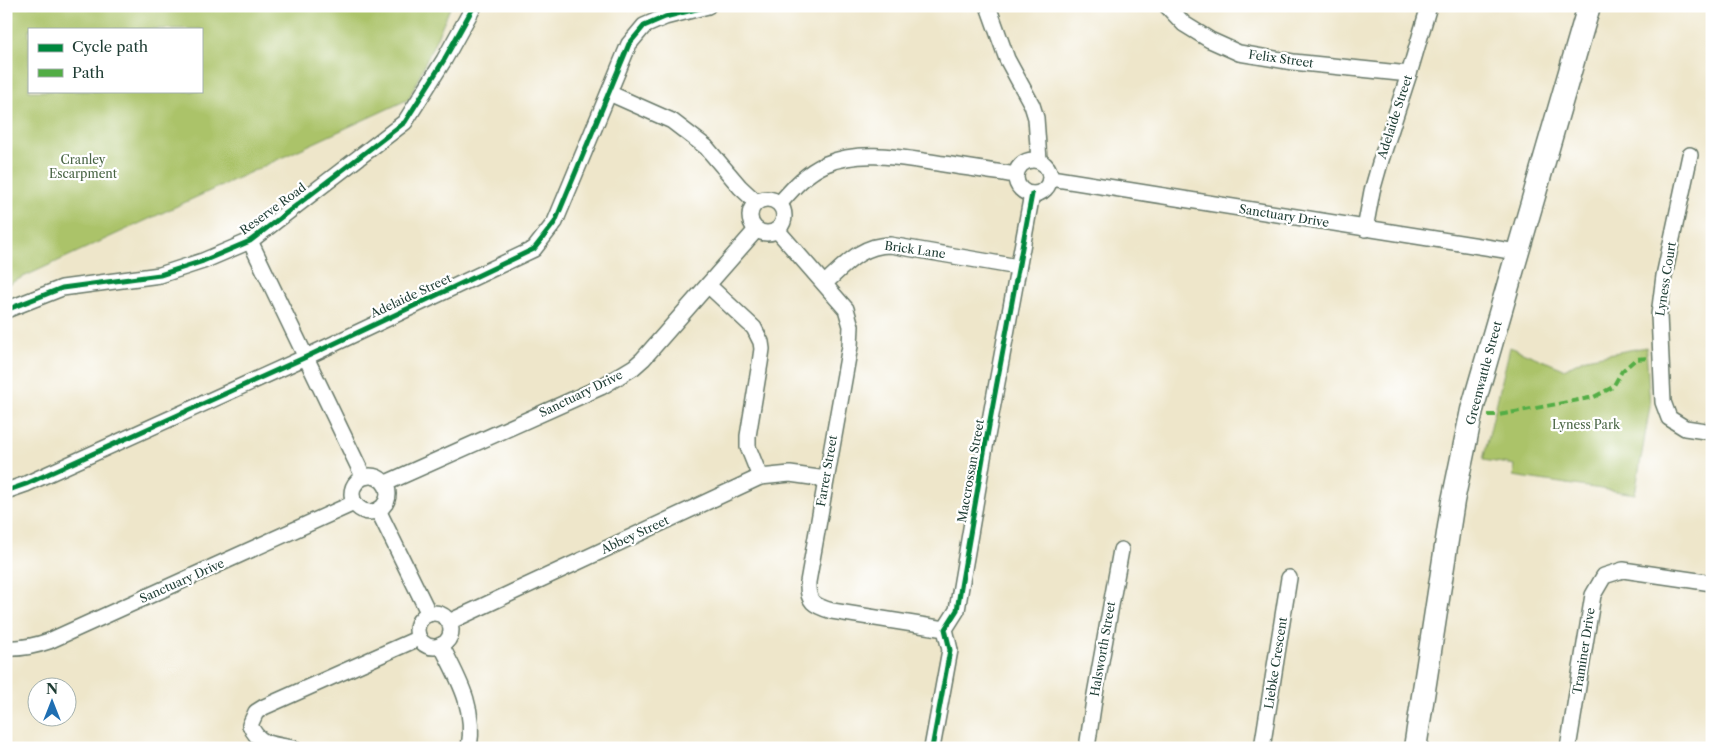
<svg xmlns="http://www.w3.org/2000/svg" width="1718" height="754" viewBox="0 0 1718 754" font-family="'Libre Caslon Text',serif">
	<style>
		.green { fill: #abc369; stroke: #65804e; fill-rule: evenodd }
		.lines { fill: none; stroke-linecap: round; stroke-linejoin: round }
		.street-casing { stroke: #677868; stroke-width: 18 }
		.secondary-casing { stroke: #677868; stroke-width: 25 }
		.street { stroke: #fff; stroke-width: 15 }
		.secondary { stroke: #fff; stroke-width: 22 }
		.quiet { stroke: #52ad45; stroke-width: 4; stroke-dasharray: 8 4; stroke-linecap: butt }
		.cycleway-casing { stroke: #fff; stroke-width: 8 }
		.cycleway { stroke: #00873e; stroke-width: 5 }
		.labels { text-anchor: middle; stroke-width: 4.5; stroke-linejoin: round; paint-order: stroke }
		.street-label { font-size: 12px; fill: #1f3d34; stroke: #fff }
		.park-label { font-size: 12px; fill: #496544; stroke: #fff }
	</style>
	<rect width="100%" height="100%" fill="#fff"/>
	<filter id="ink" filterUnits="userSpaceOnUse"><feTurbulence type="fractalNoise" baseFrequency=".02" numOctaves="2"/><feDisplacementMap in="SourceGraphic" scale="10" xChannelSelector="R" yChannelSelector="G"/><feConvolveMatrix kernelMatrix="1 2 1 2 8 2 1 2 1" color-interpolation-filters="sRGB"/></filter>
	<filter id="wash" filterUnits="userSpaceOnUse"><feTurbulence type="fractalNoise" baseFrequency=".0096" numOctaves="4" result="noise"/><feDisplacementMap in="SourceGraphic" scale="20" xChannelSelector="R" yChannelSelector="G"/><feGaussianBlur stdDeviation="1.12" result="paint"/><feColorMatrix in="noise" values="0 0 0 0 0 0 0 0 0 0 0 0 0 0 0 0 0 1.4 0 .05"/><feComposite in="paint" operator="in"/></filter>
	<g filter="url(#wash)">
		<rect width="100%" height="100%" fill="#eee6ca"/>
		<g class="green">
			<path d="M6,6H451L409,99L6,285ZM29,29H201V91H29Z"/>
			<polygon points="1510,347 1564,369 1586,358 1646,347 1650,406 1635,494 1513,476 1515,465 1483,460"/>
		</g>
	</g>
	<g filter="url(#ink)">
		<g class="lines">
			<g class="street-casing">
				<g id="street">
					<polyline points="988,6 1007,59 1032,105 1036,118 1039,160"/>
					<polyline points="1167,6 1184,24 1210,40 1239,53 1293,62 1409,74"/>
					<polyline points="609,93 672,121 706,147 740,187 756,202"/>
					<polyline points="1690,155 1664,276 1659,315 1663,402 1669,418 1685,428 1712,432"/>
					<circle cx="1033" cy="177" r="17"/>
					<polyline points="1051,178 1517,252"/>
					<circle cx="767" cy="216" r="17"/>
					<path d="M780,203C794,187 806,173 826,164C862,148 907,159 944,164C968,168 992,171 1016,175"/>
					<polyline points="1365,229 1372,191 1380,163 1409,74 1429,6"/>
					<path d="M777,230L846,309L851,326L850,346L808,582C807,602 814,606 832,611L945,629"/>
					<polyline points="250,241 363,476"/>
					<path d="M825,283C845,265 861,245 890,245L1018,267"/>
					<polyline points="708,285 754,328 761,342 762,349 760,363 748,436 748,447 760,477"/>
					<polyline points="6,310 62,288 160,275 203,261 250,241 405,122 444,60 474,6"/>
					<circle cx="370" cy="494" r="18"/>
					<polyline points="386,483 601,387 634,367 643,359 756,230"/>
					<polyline points="6,491 26,484 306,357 534,249 555,222 629,44 644,26 665,17 708,6"/>
					<polyline points="378,510 429,614"/>
					<circle cx="434" cy="630" r="17"/>
					<polyline points="449,622 760,477 790,474 826,479"/>
					<path d="M441,645C459,680 476,708 469,748"/>
					<path d="M6,648C22,649 35,646 49,641L354,503"/>
					<path d="M293,748C273,744 259,746 250,725L256,712L264,707L419,638"/>
					<polyline points="932,748 950,650 945,629 957,610 983,458 1032,194"/>
					<polyline points="1087,748 1094,700 1121,550"/>
					<polyline points="1262,748 1289,578"/>
					<polyline points="1568,748 1593,595 1604,576 1623,570 1712,583"/>
				</g>
			</g>
			<g class="secondary-casing">
				<polyline id="secondary" points="1415,748 1453,501 1472,410 1589,6"/>
			</g>
			<use href="#street" class="street"/>
			<use href="#secondary" class="secondary"/>
			<polyline class="quiet" points="1488,415 1499,415 1594,397 1613,387 1622,371 1636,359 1649,358"/>
			<g class="cycleway-casing">
				<g id="cycleway">
					<polyline points="6,310 62,288 160,275 203,261 250,241 405,122 444,60 474,6"/>
					<polyline points="6,491 26,484 306,357 534,249 555,222 629,44 644,26 665,17 708,6"/>
					<polyline points="932,748 950,650 945,629 957,610 983,458 1032,194"/>
				</g>
			</g>
			<use href="#cycleway" class="cycleway"/>
		</g>
	</g>
	<g class="labels">
		<g class="street-label">
			<text transform="translate(1281 59) rotate(8)" y="4">Felix Street</text>
			<text transform="translate(1395 117) rotate(-72)" y="4">Adelaide Street</text>
			<text transform="translate(273 209) rotate(-36)" y="4">Reserve Road</text>
			<text transform="translate(1284 216) rotate(9)" y="4">Sanctuary Drive</text>
			<text transform="translate(915 250) rotate(8)" y="4">Brick Lane</text>
			<text transform="translate(1666 279) rotate(-81)" y="4">Lyness Court</text>
			<text transform="translate(411 296) rotate(-25)" y="4">Adelaide Street</text>
			<text transform="translate(1484 373) rotate(-75)" y="4">Greenwattle Street</text>
			<text transform="translate(581 394) rotate(-26)" y="4">Sanctuary Drive</text>
			<text transform="translate(827 471) rotate(-80)" y="4">Farrer Street</text>
			<text transform="translate(971 471) rotate(-80)" y="4">Maccrossan Street</text>
			<text transform="translate(635 535) rotate(-25)" y="4">Abbey Street</text>
			<text transform="translate(182 581) rotate(-24)" y="4">Sanctuary Drive</text>
			<text transform="translate(1103 649) rotate(-80)" y="4">Halsworth Street</text>
			<text transform="translate(1584 651) rotate(-81)" y="4">Traminer Drive</text>
			<text transform="translate(1276 663) rotate(-81)" y="4">Liebke Crescent</text>
		</g>
		<g class="park-label">
			<text x="83" y="164">Cranley<tspan x="83" dy="14">Escarpment</tspan></text>
			<text x="1586" y="429">Lyness Park</text>
		</g>
	</g>
	<rect width="1718" height="754" fill="none" stroke="#fff" stroke-width="25"/>
	<rect x="28" y="28" width="175" height="65" fill="#ffffff" stroke="#a5b1ae"/>
	<rect x="38" y="44" width="25" height="8" fill="#00873e" stroke="#a5b1ae"/>
	<text x="72" y="52" font-size="15" fill="#1f3d34">Cycle path</text>
	<rect x="38" y="69" width="25" height="8" fill="#52ad45" stroke="#a5b1ae"/>
	<text x="72" y="78" font-size="15" fill="#1f3d34">Path</text>
	<g transform="translate(52 702)"><circle r="24" fill="#ffffff" stroke="#a5b1ae"/>
	<path d="M0-4L9 19L0 12L-9 19Z" fill="#1f6fb2"/>
	<text y="-8" font-size="14" font-weight="bold" text-anchor="middle" fill="#1f3d34">N</text>
	</g>
</svg>
